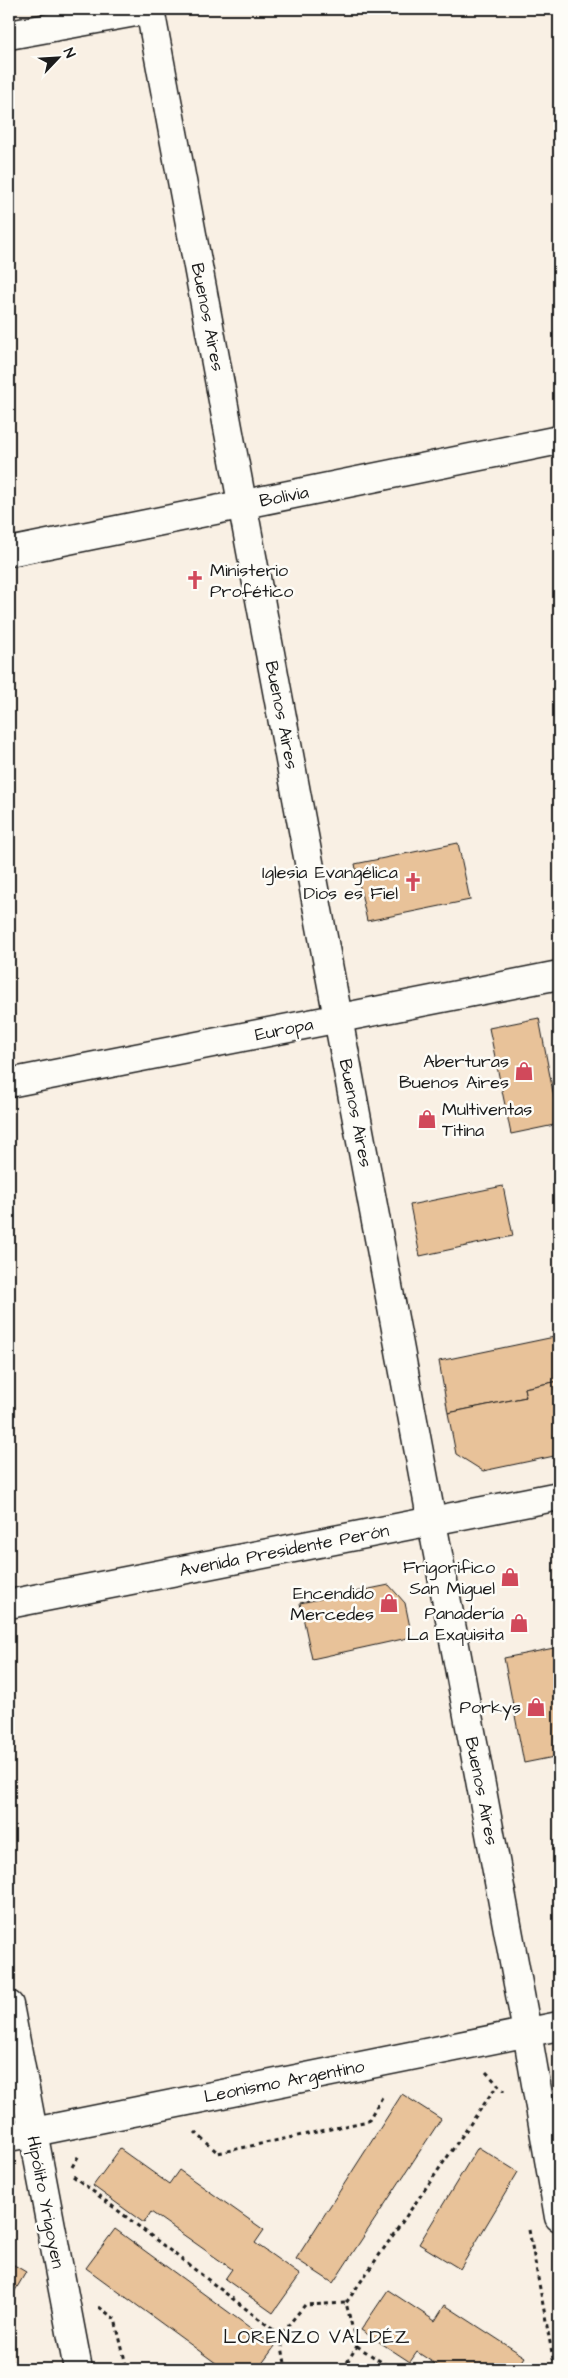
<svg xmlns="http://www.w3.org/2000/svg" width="568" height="2378" viewBox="0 0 568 2378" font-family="'Architects Daughter',sans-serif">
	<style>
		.building { fill: #e8c299; stroke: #1c1c1c }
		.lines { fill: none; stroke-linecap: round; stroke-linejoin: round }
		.street-casing { stroke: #1c1c1c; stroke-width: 31 }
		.secondary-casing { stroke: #1c1c1c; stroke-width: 31 }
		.path { stroke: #1c1c1c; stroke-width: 3; stroke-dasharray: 4 4; stroke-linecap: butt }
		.street { stroke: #fdfcf7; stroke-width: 28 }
		.secondary { stroke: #fdfcf7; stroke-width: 28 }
		.labels { text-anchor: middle; stroke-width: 5; stroke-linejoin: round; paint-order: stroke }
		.street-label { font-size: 18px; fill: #1c1c1c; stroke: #fdfcf7 }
		.poi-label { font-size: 18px; fill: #1c1c1c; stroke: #fdfcf7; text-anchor: end }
		.neighbourhood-label { font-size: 19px; letter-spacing: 1px; fill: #1c1c1c; stroke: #fdfcf7 }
	</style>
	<rect width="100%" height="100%" fill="#f9f0e4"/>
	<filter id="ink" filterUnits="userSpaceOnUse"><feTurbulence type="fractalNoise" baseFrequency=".02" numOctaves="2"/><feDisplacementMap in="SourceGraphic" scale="10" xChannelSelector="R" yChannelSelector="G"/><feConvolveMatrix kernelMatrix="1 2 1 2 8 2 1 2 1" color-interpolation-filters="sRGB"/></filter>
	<g filter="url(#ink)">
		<g class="building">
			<polygon points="458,843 470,900 367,921 355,864"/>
			<polygon points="539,1018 559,1124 511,1134 489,1028"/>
			<polygon points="503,1186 513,1236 420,1256 410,1205"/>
			<polygon points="559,1336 559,1381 524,1388 526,1397 448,1413 439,1361"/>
			<polygon points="559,1381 559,1455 483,1471 456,1454 448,1413 526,1397 524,1388"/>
			<polygon points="389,1585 405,1603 412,1637 312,1659 300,1603"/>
			<polygon points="559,1647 559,1756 524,1763 504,1658"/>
			<polygon points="402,2094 441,2119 333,2283 296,2259"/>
			<polygon points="478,2147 518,2172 460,2269 419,2244"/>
			<polygon points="120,2149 169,2184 179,2170 264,2230 255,2243 300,2275 273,2313 225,2279 232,2269 151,2212 144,2223 93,2186"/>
			<polygon points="115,2229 275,2346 258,2369 224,2369 86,2268"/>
			<polygon points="9,2262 26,2272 9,2301"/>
			<polygon points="388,2290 435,2321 445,2305 525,2357 517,2369 443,2369 417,2352 410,2362 361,2330"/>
		</g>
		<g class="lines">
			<g class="street-casing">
				<g id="street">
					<polyline points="150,9 527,2032 559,2217"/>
					<polyline points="9,35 152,9"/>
					<polyline points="9,552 559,440"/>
					<polyline points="9,1083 559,975"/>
					<polyline points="9,2005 78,2369"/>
					<polyline points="9,2137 559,2026"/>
				</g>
			</g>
			<g class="secondary-casing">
				<polyline id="secondary" points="9,1604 559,1496"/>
			</g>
			<g class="path">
				<polyline points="486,2072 504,2091"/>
				<polyline points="195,2132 218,2153 368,2121 384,2094"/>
				<polyline points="72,2167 79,2155"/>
				<polyline points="73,2176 280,2335 305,2305 346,2303"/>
				<polyline points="529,2230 555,2369"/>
				<polyline points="99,2307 115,2319 127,2369"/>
				<polyline points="280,2335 286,2369"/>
				<polyline points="357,2346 392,2369"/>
				<polyline points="343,2369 357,2346 346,2303 498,2084"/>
			</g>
			<use href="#street" class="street"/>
			<use href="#secondary" class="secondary"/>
		</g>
	</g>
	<defs>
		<g id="church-bare" transform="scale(1.5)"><path d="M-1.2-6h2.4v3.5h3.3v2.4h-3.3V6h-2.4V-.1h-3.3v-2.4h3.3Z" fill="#d1495b" stroke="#fdfcf7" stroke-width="2.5" paint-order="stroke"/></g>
		<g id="shop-bare" transform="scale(1.5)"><path d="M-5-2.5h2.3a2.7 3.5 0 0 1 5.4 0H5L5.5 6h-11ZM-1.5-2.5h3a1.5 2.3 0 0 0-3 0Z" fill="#d1495b" stroke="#fdfcf7" stroke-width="2.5" paint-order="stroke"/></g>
	</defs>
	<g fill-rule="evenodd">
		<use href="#church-bare" x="195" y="580"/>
		<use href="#church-bare" x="413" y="882"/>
		<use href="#shop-bare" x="524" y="1071"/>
		<use href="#shop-bare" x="427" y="1119"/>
		<use href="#shop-bare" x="510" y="1577"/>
		<use href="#shop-bare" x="389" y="1603"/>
		<use href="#shop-bare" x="519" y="1623"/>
		<use href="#shop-bare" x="536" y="1707"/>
	</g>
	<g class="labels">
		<g class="street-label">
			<text transform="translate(208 317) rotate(79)" y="6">Buenos Aires</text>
			<text transform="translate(284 496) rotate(-11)" y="6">Bolivia</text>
			<text transform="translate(282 715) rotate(79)" y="6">Buenos Aires</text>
			<text transform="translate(284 1029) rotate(-11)" y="6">Europa</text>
			<text transform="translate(356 1113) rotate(79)" y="6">Buenos Aires</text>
			<text transform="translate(284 1550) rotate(-11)" y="6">Avenida Presidente Perón</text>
			<text transform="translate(482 1791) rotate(79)" y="6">Buenos Aires</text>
			<text transform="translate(284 2081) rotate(-11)" y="6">Leonismo Argentino</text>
			<text transform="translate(46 2202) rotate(79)" y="6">Hipólito Yrigoyen</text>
		</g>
		<g class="poi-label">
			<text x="210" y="576" text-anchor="start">Ministerio<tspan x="210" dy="21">Profético</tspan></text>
			<text x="398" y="878">Iglesia Evangélica<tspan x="398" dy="21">Dios es Fiel</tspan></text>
			<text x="509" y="1067">Aberturas<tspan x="509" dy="21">Buenos Aires</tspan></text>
			<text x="442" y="1115" text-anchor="start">Multiventas<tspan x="442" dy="21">Titina</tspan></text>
			<text x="495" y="1573">Frigorifico<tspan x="495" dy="21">San Miguel</tspan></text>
			<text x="374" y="1599">Encendido<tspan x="374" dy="21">Mercedes</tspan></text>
			<text x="504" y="1619">Panadería<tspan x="504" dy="21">La Exquisita</tspan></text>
			<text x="521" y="1713">Porkys</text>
		</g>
		<g class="neighbourhood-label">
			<text x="317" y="2343">LORENZO VALDÉZ</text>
		</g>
	</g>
	<rect width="568" height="2378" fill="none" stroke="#fdfcf7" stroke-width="30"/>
	<rect x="15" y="15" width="538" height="2348" fill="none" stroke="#1c1c1c" stroke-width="2" filter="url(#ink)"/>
	<g transform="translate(58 58) rotate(65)" stroke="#fdfcf7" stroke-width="4" paint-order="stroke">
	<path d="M0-4L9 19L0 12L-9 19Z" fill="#1c1c1c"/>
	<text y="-8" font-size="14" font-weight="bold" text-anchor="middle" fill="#1c1c1c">N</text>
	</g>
</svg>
